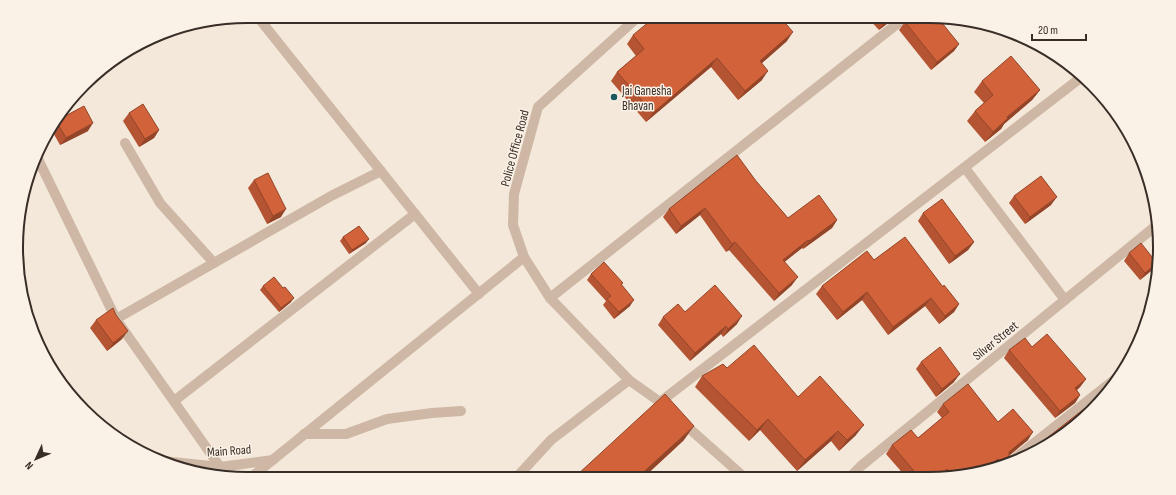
<svg xmlns="http://www.w3.org/2000/svg" width="1176" height="495" viewBox="0 0 1176 495" font-family="'Sofia Sans Condensed',sans-serif">
	<style>
		.lines { fill: none; stroke-linecap: round; stroke-linejoin: round }
		.minor { stroke: #ceb8a5; stroke-width: 10 }
		.wall { fill: #b55432 }
		.shaded-wall { fill: #934529 }
		.building { fill: #d2623a; stroke: #934529 }
		.poi-dot { fill: #18585e; stroke: #fbf2e7; stroke-width: 1.5 }
		.labels { text-anchor: middle; stroke-width: 3; stroke-linejoin: round; paint-order: stroke }
		.poi-label { font-size: 13px; fill: #382d27; stroke: #fbf2e7; text-anchor: start }
		.street-label { font-size: 13px; fill: #382d27; stroke: #fbf2e7 }
		.rim { fill: none; stroke: #382d27; stroke-width: 2 }
	</style>
	<rect width="100%" height="100%" fill="#f4e8da"/>
	<g class="lines">
		<g class="minor">
			<polyline points="257,16 479,294"/>
			<polyline points="639,16 538,107 514,194 513,225 524,257 550,298 629,380 660,402 668,410"/>
			<polyline points="125,143 160,203 214,263"/>
			<polyline points="37,157 116,319 220,467"/>
			<polyline points="965,168 1065,300"/>
			<polyline points="550,298 907,16"/>
			<polyline points="116,319 331,196 381,171"/>
			<polyline points="174,401 415,214"/>
			<polyline points="660,402 1083,76"/>
			<polyline points="682,422 745,478"/>
			<polyline points="304,434 346,434 387,419 432,413 461,411"/>
			<polyline points="163,461 220,467 273,460"/>
			<polyline points="1009,463 1123,373"/>
			<polyline points="850,477 861,466 1157,225"/>
			<polyline points="516,478 551,440 629,380"/>
			<polyline points="249,479 524,257"/>
		</g>
	</g>
	<g class="wall">
		<polygon points="866,16 897,16 879,30"/>
		<polygon points="662,22 787,41 762,63 762,80 738,100 711,67 646,122 611,81 617,72 636,56 627,44 633,35"/>
		<polygon points="905,22 927,22 959,44 954,51 931,70 899,30"/>
		<polygon points="1044,52 1053,57 1050,59"/>
		<polygon points="982,81 1040,90 1032,100 1004,124 1001,129 985,142 967,121 975,111 984,103 974,92"/>
		<polygon points="129,113 159,130 154,138 139,147 123,121"/>
		<polygon points="56,121 88,131 60,145 51,129"/>
		<polygon points="254,180 281,217 267,224 248,188"/>
		<polygon points="756,181 788,218 837,220 832,228 803,249 802,248 784,262 792,285 774,301 729,250 726,252 700,215 676,234 663,217 669,209"/>
		<polygon points="1014,196 1051,205 1025,224 1009,203"/>
		<polygon points="923,213 974,242 968,250 949,264 918,221"/>
		<polygon points="343,237 366,243 349,254 340,241"/>
		<polygon points="1129,253 1151,271 1140,280 1124,261"/>
		<polygon points="874,260 943,287 959,304 954,312 939,324 925,306 888,335 862,300 837,320 816,294 822,286"/>
		<polygon points="591,274 623,283 621,284 630,306 614,319 603,305 606,301 587,280"/>
		<polygon points="263,286 291,302 279,312 260,290"/>
		<polygon points="685,312 737,324 723,337 721,334 690,361 658,325 663,317"/>
		<polygon points="96,320 122,339 107,351 90,328"/>
		<polygon points="1032,347 1086,379 1080,387 1077,390 1080,395 1075,403 1055,418 1004,358 1009,350"/>
		<polygon points="921,362 954,382 936,397 916,369"/>
		<polygon points="727,368 798,397 856,435 839,451 831,441 797,471 760,430 749,441 695,387 702,376"/>
		<polygon points="943,404 998,422 1028,440 1009,456 1010,459 1013,461 1017,461 992,468 991,468 959,477 906,477 886,454 892,445 918,438 942,418 937,412"/>
		<polygon points="684,440 643,478 574,478 577,475"/>
	</g>
	<g class="shaded-wall">
		<polygon points="891,16 897,16 879,30 886,20"/>
		<polygon points="793,32 787,41 754,70 760,61"/>
		<polygon points="959,44 954,51 931,70 937,62"/>
		<polygon points="717,58 711,67 646,122 653,113"/>
		<polygon points="768,71 762,80 738,100 745,91"/>
		<polygon points="1040,90 1032,100 1004,124 1001,129 985,142 993,132 1007,117"/>
		<polygon points="93,123 88,131 60,145 66,138"/>
		<polygon points="159,130 154,138 139,147 145,139"/>
		<polygon points="1057,197 1051,205 1025,224 1030,217"/>
		<polygon points="705,208 700,215 676,234 681,226"/>
		<polygon points="286,209 281,217 267,224 273,216"/>
		<polygon points="837,220 832,228 803,249 809,241"/>
		<polygon points="369,239 366,243 349,254 352,250"/>
		<polygon points="808,240 802,248 777,268 783,260"/>
		<polygon points="735,242 729,250 726,252 732,244"/>
		<polygon points="974,242 968,250 949,264 955,256"/>
		<polygon points="1155,264 1151,271 1140,280 1145,273"/>
		<polygon points="798,277 792,285 774,301 779,293"/>
		<polygon points="867,292 862,300 837,320 843,312"/>
		<polygon points="294,298 291,302 279,312 281,308"/>
		<polygon points="931,298 925,306 888,335 893,327"/>
		<polygon points="634,300 630,306 614,319 619,312"/>
		<polygon points="959,304 954,312 939,324 945,316"/>
		<polygon points="742,316 737,324 723,337 728,329"/>
		<polygon points="726,326 721,334 690,361 695,353"/>
		<polygon points="128,331 122,339 107,351 113,343"/>
		<polygon points="960,374 954,382 936,397 942,389"/>
		<polygon points="1086,379 1080,387 1070,396 1075,388"/>
		<polygon points="1080,395 1075,403 1055,418 1060,411"/>
		<polygon points="768,419 760,430 749,441 757,430"/>
		<polygon points="864,425 856,435 839,451 847,440"/>
		<polygon points="694,426 684,440 643,478 637,478"/>
		<polygon points="838,431 831,441 797,471 805,460"/>
		<polygon points="1033,432 1028,440 1003,460 1009,452"/>
		<polygon points="998,459 992,468 986,470 989,466"/>
		<polygon points="989,465 985,470 980,471"/>
		<polygon points="947,469 942,477 938,477"/>
	</g>
	<g class="building">
		<polygon points="656,16 657,16 662,22 669,16 779,16 793,32 760,61 768,71 745,91 717,58 653,113 617,72 644,49 633,35"/>
		<polygon points="882,16 891,16 886,20"/>
		<polygon points="913,16 921,16 927,22 933,17 938,18 959,44 937,62 905,22"/>
		<polygon points="1011,56 1040,90 1007,117 1008,118 993,132 975,111 993,95 982,81"/>
		<polygon points="143,104 159,130 145,139 129,113"/>
		<polygon points="84,106 93,123 66,138 56,121"/>
		<polygon points="737,155 756,181 788,218 819,195 837,220 809,241 808,240 783,260 798,277 779,293 735,242 732,244 705,208 681,226 669,209"/>
		<polygon points="268,173 286,209 273,216 254,180"/>
		<polygon points="1041,176 1057,197 1030,217 1014,196"/>
		<polygon points="942,199 974,242 955,256 923,213"/>
		<polygon points="359,226 369,239 352,250 343,237"/>
		<polygon points="905,237 943,287 944,285 959,304 945,316 931,298 893,327 867,292 843,312 822,286 867,251 874,260"/>
		<polygon points="1141,243 1156,262 1155,264 1145,273 1129,253"/>
		<polygon points="604,262 623,283 621,284 634,300 619,312 607,299 611,296 591,274"/>
		<polygon points="274,277 283,288 285,287 294,298 281,308 263,286"/>
		<polygon points="715,285 742,316 728,329 726,326 695,353 663,317 678,304 685,312"/>
		<polygon points="113,308 116,315 128,331 113,343 96,320"/>
		<polygon points="1047,334 1086,379 1075,388 1080,395 1060,411 1009,350 1025,338 1032,347"/>
		<polygon points="754,345 798,397 820,376 864,425 847,440 838,431 805,460 768,419 757,430 702,376 723,364 727,368"/>
		<polygon points="940,347 960,374 942,389 921,362"/>
		<polygon points="968,384 998,422 1013,409 1033,432 1009,452 1009,456 1010,459 1013,461 1019,460 1089,405 1091,408 1070,431 1017,461 1003,465 998,459 989,466 989,465 980,471 959,477 954,477 947,469 938,477 919,477 892,445 911,430 918,438 949,412 943,404"/>
		<polygon points="665,394 694,426 637,478 580,478 577,475"/>
	</g>
	<circle class="poi-dot" cx="614" cy="97" r="4"/>
	<g class="labels">
		<g class="poi-label">
			<text x="622" y="95">Jai Ganesha<tspan x="622" dy="15">Bhavan</tspan></text>
		</g>
		<g class="street-label">
			<text transform="translate(514 148) rotate(-75)" y="5">Police Office Road</text>
			<text transform="translate(995 340) rotate(-39)" y="5">Silver Street</text>
			<text transform="translate(229 450) rotate(-4)" y="5">Main Road</text>
		</g>
	</g>
	<path d="M0 0H1176V495H0ZM247 23H929A224 224 0 0 1 1153 247V248A224 224 0 0 1 929 472H247A224 224 0 0 1 23 248V247A224 224 0 0 1 247 23Z" fill="#fbf2e7" fill-rule="evenodd"/>
	<path class="rim" d="M247 23H929A224 224 0 0 1 1153 247V248A224 224 0 0 1 929 472H247A224 224 0 0 1 23 248V247A224 224 0 0 1 247 23Z"/>
	<g transform="translate(36 459) rotate(226)" stroke="#fbf2e7" stroke-width="3" paint-order="stroke">
	<path d="M0-3L7 15L0 10L-7 15Z" fill="#382d27"/>
	<text y="-6" font-size="11" font-weight="bold" text-anchor="middle" fill="#382d27">N</text>
	</g>
	<path d="M1032 34v6h54v-6" fill="none" stroke="#382d27" stroke-width="2"/>
	<text x="1038" y="34" font-size="12" fill="#382d27" stroke="#fbf2e7" stroke-width="3" paint-order="stroke">20 m</text>
</svg>
